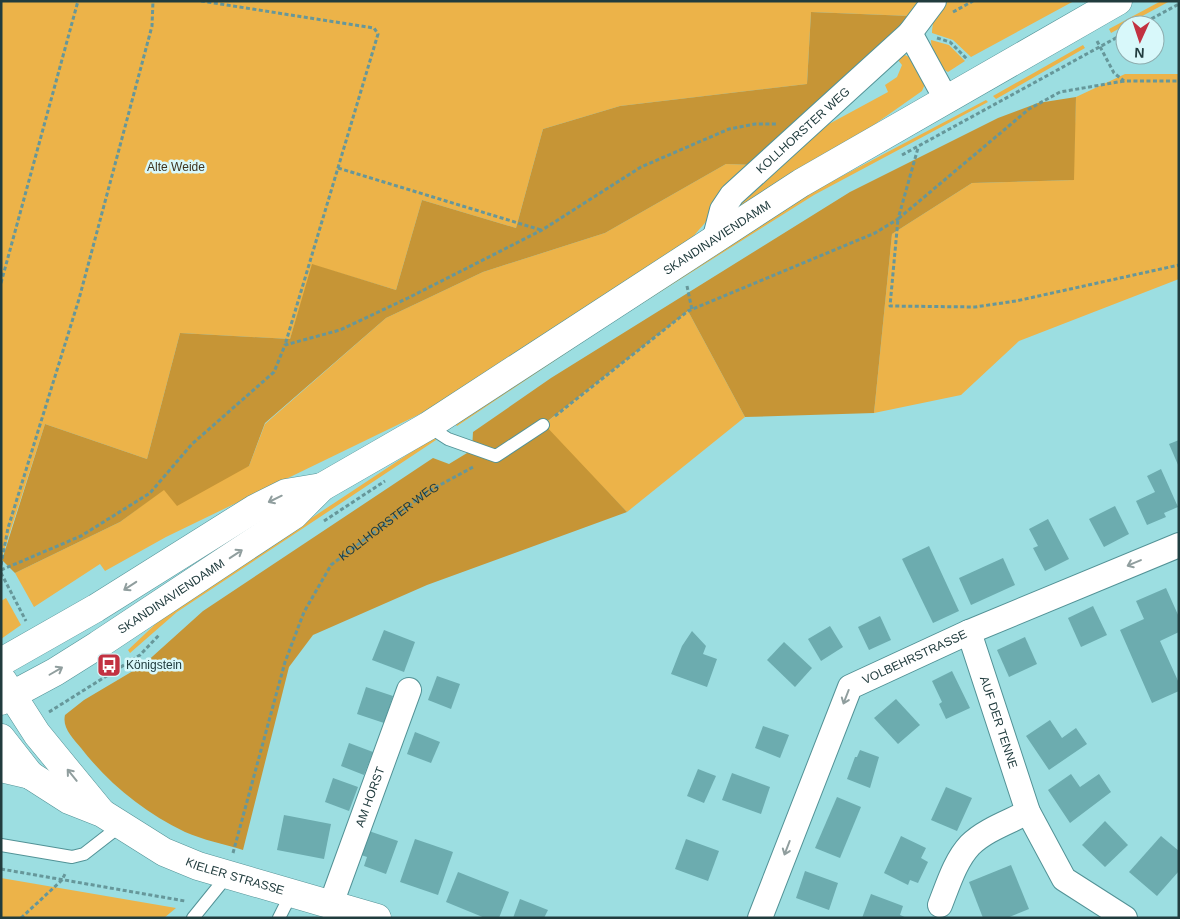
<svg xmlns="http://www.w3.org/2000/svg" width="1180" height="919" viewBox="0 0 1180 919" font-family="Arial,sans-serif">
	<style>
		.green { fill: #ecb349 }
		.forest { fill: #c69536 }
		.building { fill: #6cacaf }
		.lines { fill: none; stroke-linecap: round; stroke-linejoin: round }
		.service-casing { stroke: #529296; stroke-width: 14 }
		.minor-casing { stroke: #529296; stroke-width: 26 }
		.secondary-casing { stroke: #529296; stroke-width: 29 }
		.path { stroke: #66979a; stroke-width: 3; stroke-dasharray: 4 2.5; stroke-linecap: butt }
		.service { stroke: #fff; stroke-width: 12 }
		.minor { stroke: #fff; stroke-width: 24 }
		.secondary { stroke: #fff; stroke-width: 28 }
		.oneway { stroke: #909e9e }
		.labels { text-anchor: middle; stroke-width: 5; stroke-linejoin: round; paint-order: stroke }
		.street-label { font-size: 12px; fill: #213c3e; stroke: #d8f8fa }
		.park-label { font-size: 12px; fill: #3f331f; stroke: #d8f8fa }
		.poi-label { font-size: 12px; fill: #213c3e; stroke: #d8f8fa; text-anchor: start }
	</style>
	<rect width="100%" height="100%" fill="#9cdee1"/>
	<g class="green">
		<polygon points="1,1 923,1 910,16 811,12 807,84 620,106 543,129 516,228 422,200 396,290 313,265 290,339 180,333 147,459 45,424 1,560"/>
		<path d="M949,1H1074L971,57L953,40L932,33C933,17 936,10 949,1Z"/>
		<polygon points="1161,1 1170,1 1111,33 1109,29"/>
		<path d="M931,40L949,45L965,61L948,72C938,67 931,50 931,40Z"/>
		<polygon points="1083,45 1085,48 996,99 993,96"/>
		<polygon points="903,54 913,59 925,84 922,91 858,136 736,210 735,203 805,137 888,92 885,85 897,77 902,65 898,60"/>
		<polygon points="1125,74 1179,74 1179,279 1019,341 961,395 874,413 892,234 972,183 1073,180 1076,97"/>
		<polygon points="986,100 988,102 814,195 611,323 457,426 455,424 812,192"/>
		<polygon points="726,164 756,165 690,240 494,370 418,415 166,537 105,571 100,564 34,607 15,573 120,522 164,489 249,466 265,424 386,318 483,272 605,233"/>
		<polygon points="688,311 745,417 627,512 543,425"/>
		<polygon points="434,437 436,440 177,612 130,653 128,650 165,615"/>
		<polygon points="6,598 21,625 1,639 1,601"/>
		<polygon points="1,878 176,908 164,918 1,918"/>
	</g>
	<g class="forest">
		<polygon points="811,12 910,16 878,51 756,165 726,164 605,233 483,272 386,318 265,423 249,466 177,506 164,490 120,522 15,573 2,560 45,424 147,459 180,333 290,339 312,264 396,290 422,200 516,228 543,129 620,106 807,84"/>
		<path d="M1076,97L1074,180L972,183L892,234L874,413L745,417L688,311L544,424L627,512L427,585L313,635L289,667L243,850C224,844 203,840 185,832C144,812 109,784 81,748C73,738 62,728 65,715L84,700L143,665L203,611L433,458L449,464L472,450L473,432L551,378L850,192L998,118L1038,103Z"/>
	</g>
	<g class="building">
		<polygon points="1179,440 1179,467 1169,444"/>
		<polygon points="1161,469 1178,507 1164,513 1166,517 1147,525 1136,501 1155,492 1147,476"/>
		<polygon points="1115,506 1129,534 1104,547 1089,519"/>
		<polygon points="1048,519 1069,559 1045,571 1033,548 1038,546 1029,529"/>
		<polygon points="929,546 959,611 933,623 902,559"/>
		<polygon points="1003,558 1015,585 971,605 959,578"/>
		<polygon points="1166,588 1179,617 1179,632 1160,641 1179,683 1179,691 1152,703 1120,630 1144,619 1136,601"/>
		<polygon points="1093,606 1107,635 1081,647 1068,618"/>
		<polygon points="880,616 891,640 869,650 858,627"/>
		<polygon points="830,626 843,647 821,661 808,639"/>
		<polygon points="384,630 415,642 404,672 372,660"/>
		<polygon points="692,631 706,646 703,654 717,659 707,687 671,674 682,646"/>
		<polygon points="1025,637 1037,664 1009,677 997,650"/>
		<polygon points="784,642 812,668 795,687 767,660"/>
		<polygon points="952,671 970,708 946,719 939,704 942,702 932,681"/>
		<polygon points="437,676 460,684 451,709 428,700"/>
		<polygon points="366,687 393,696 384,723 357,714"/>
		<polygon points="896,699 920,725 898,744 874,718"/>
		<polygon points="1050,720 1062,738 1076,728 1087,744 1049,770 1026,736"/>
		<polygon points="763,726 789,735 780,758 755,748"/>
		<polygon points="415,732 440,742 431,763 407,754"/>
		<polygon points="349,743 373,752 364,775 341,766"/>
		<polygon points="860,750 879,757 870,788 847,779 855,757 857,757"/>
		<polygon points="698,769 716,776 704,803 687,796"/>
		<polygon points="732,773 770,787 761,814 722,800"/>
		<polygon points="1071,774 1080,787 1099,774 1111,792 1070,823 1048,790"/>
		<polygon points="333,778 358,787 349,811 325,802"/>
		<polygon points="946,787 972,798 957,831 931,820"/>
		<polygon points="837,797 861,807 840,858 815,848"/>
		<polygon points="284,815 331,824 324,859 277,850"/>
		<polygon points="1105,821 1128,845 1105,867 1082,845"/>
		<polygon points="366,830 398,841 386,874 364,866 367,857 358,854"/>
		<polygon points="901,836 926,848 921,858 928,862 918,883 910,880 908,885 884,873"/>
		<polygon points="1161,836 1179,851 1179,871 1157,896 1129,872"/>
		<polygon points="415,839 453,852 438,895 400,882"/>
		<polygon points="686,839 719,851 708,881 675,869"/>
		<polygon points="1011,865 1029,909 1007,918 983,918 969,882"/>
		<polygon points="805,871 838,883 829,910 796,898"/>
		<polygon points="458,872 509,892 499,918 485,918 446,902"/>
		<polygon points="871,894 903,906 900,915 907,918 862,918"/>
		<polygon points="520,899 548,910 544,918 513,918"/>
	</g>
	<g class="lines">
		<g class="service-casing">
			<g id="service">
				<polyline points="428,426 448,439 496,456 543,425"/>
				<polyline points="1,845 72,857 84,854 120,826"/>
				<polyline points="193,918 227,876"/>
				<polyline points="279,918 292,892"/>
			</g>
		</g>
		<g class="minor-casing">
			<g id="minor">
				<polyline points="910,33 946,99"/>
				<path id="s2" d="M715,237L722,210L732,195L910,33L934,1"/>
				<path id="s3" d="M969,632L1028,812L1064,879L1125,918"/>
				<path id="s4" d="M331,904L409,690"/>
				<path d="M940,905C948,885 955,861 970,845C985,830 1009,822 1028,812"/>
				<path id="s5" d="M760,918L850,687L969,632L1179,545"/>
			</g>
		</g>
		<g class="secondary-casing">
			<g id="secondary">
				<polyline points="1,662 96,608 254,509 286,493 322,487"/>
				<polyline points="3,681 37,734 101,812"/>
				<path id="s6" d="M1,701L55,672L98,645L294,515L322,487L428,426L801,183L1118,1"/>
				<polyline points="1,738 30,775"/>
				<path id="s7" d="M1,768L30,775L69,800L102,813L164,852L198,866L377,918"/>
			</g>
		</g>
		<g class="path">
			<polyline points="201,1 374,28 378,34 285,345"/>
			<polyline points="953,12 973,1"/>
			<polyline points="1140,25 1179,4"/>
			<polyline points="937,38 950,42 968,60"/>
			<polyline points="1097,41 1114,73 1124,81 1179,81"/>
			<polyline points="1124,81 1060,92 1029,109 898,219 890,306 975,307 1016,301 1179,265"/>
			<polyline points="902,155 1125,33"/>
			<polyline points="338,168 541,230"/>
			<polyline points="1,283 78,1"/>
			<polyline points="687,286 692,310"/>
			<polyline points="555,416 688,311 875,233 898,219 918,148"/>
			<polyline points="324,521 385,481"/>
			<polyline points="1,565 8,528 79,299 152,26 153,1"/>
			<polyline points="1,570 81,536 150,493 192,444 274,372 285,345 340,330 408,298 542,230 641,167 729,129 755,124 776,124"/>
			<polyline points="1,573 26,621"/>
			<polyline points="49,712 140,655 160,634"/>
			<path id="s1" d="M233,853L285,662L304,612L331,565L427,492L475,466"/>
			<polyline points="1,869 185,901"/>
			<polyline points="21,918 62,880 66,872"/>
		</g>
		<use href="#service" class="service"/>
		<use href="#minor" class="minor"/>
		<use href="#secondary" class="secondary"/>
	</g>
	<defs><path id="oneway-shaft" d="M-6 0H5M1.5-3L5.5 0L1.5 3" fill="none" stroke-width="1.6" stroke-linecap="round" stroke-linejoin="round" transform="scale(1.25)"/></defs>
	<g class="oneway">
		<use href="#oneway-shaft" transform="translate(275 499) rotate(154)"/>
		<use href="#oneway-shaft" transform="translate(236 554) rotate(-33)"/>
		<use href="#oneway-shaft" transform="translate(1134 563) rotate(157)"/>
		<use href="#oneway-shaft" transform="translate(130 586) rotate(147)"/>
		<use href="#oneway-shaft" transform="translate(56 671) rotate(-30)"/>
		<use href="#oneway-shaft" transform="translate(846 697) rotate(111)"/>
		<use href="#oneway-shaft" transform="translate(72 775) rotate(-129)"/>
		<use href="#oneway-shaft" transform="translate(787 848) rotate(111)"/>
	</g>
	<defs>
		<g id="bus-square" transform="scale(1.25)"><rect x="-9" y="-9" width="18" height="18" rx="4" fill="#c23141" stroke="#d8f8fa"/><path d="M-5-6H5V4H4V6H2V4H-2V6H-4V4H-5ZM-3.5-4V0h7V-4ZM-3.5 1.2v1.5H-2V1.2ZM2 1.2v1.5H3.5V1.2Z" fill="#fff"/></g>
	</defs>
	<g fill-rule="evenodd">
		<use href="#bus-square" x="109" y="665"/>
	</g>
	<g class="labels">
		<g class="street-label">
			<text dy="4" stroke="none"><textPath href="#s2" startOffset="142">KOLLHORSTER WEG</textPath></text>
			<text dy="4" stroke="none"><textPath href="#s6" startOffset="854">SKANDINAVIENDAMM</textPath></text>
			<text dy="4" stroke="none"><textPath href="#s1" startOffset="378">KOLLHORSTER WEG</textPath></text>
			<text dy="4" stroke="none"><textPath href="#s6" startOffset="200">SKANDINAVIENDAMM</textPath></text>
			<text dy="4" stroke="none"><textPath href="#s5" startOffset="319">VOLBEHRSTRASSE</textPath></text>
			<text dy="4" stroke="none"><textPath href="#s3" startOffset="95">AUF DER TENNE</textPath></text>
			<text dy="4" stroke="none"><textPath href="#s4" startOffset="114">AM HORST</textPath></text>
			<text dy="4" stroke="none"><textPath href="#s7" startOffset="260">KIELER STRASSE</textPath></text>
		</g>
		<g class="park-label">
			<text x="176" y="171">Alte Weide</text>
		</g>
		<g class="poi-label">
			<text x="126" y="669">Königstein</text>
		</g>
	</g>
	<rect width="1180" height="919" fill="none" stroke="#213c3e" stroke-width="5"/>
	<g transform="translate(1140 40) rotate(183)"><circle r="24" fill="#d8f8fa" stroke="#8fadaf"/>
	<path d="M0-4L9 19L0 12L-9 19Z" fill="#c23141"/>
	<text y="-8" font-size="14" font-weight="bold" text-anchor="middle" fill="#213c3e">N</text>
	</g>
</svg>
